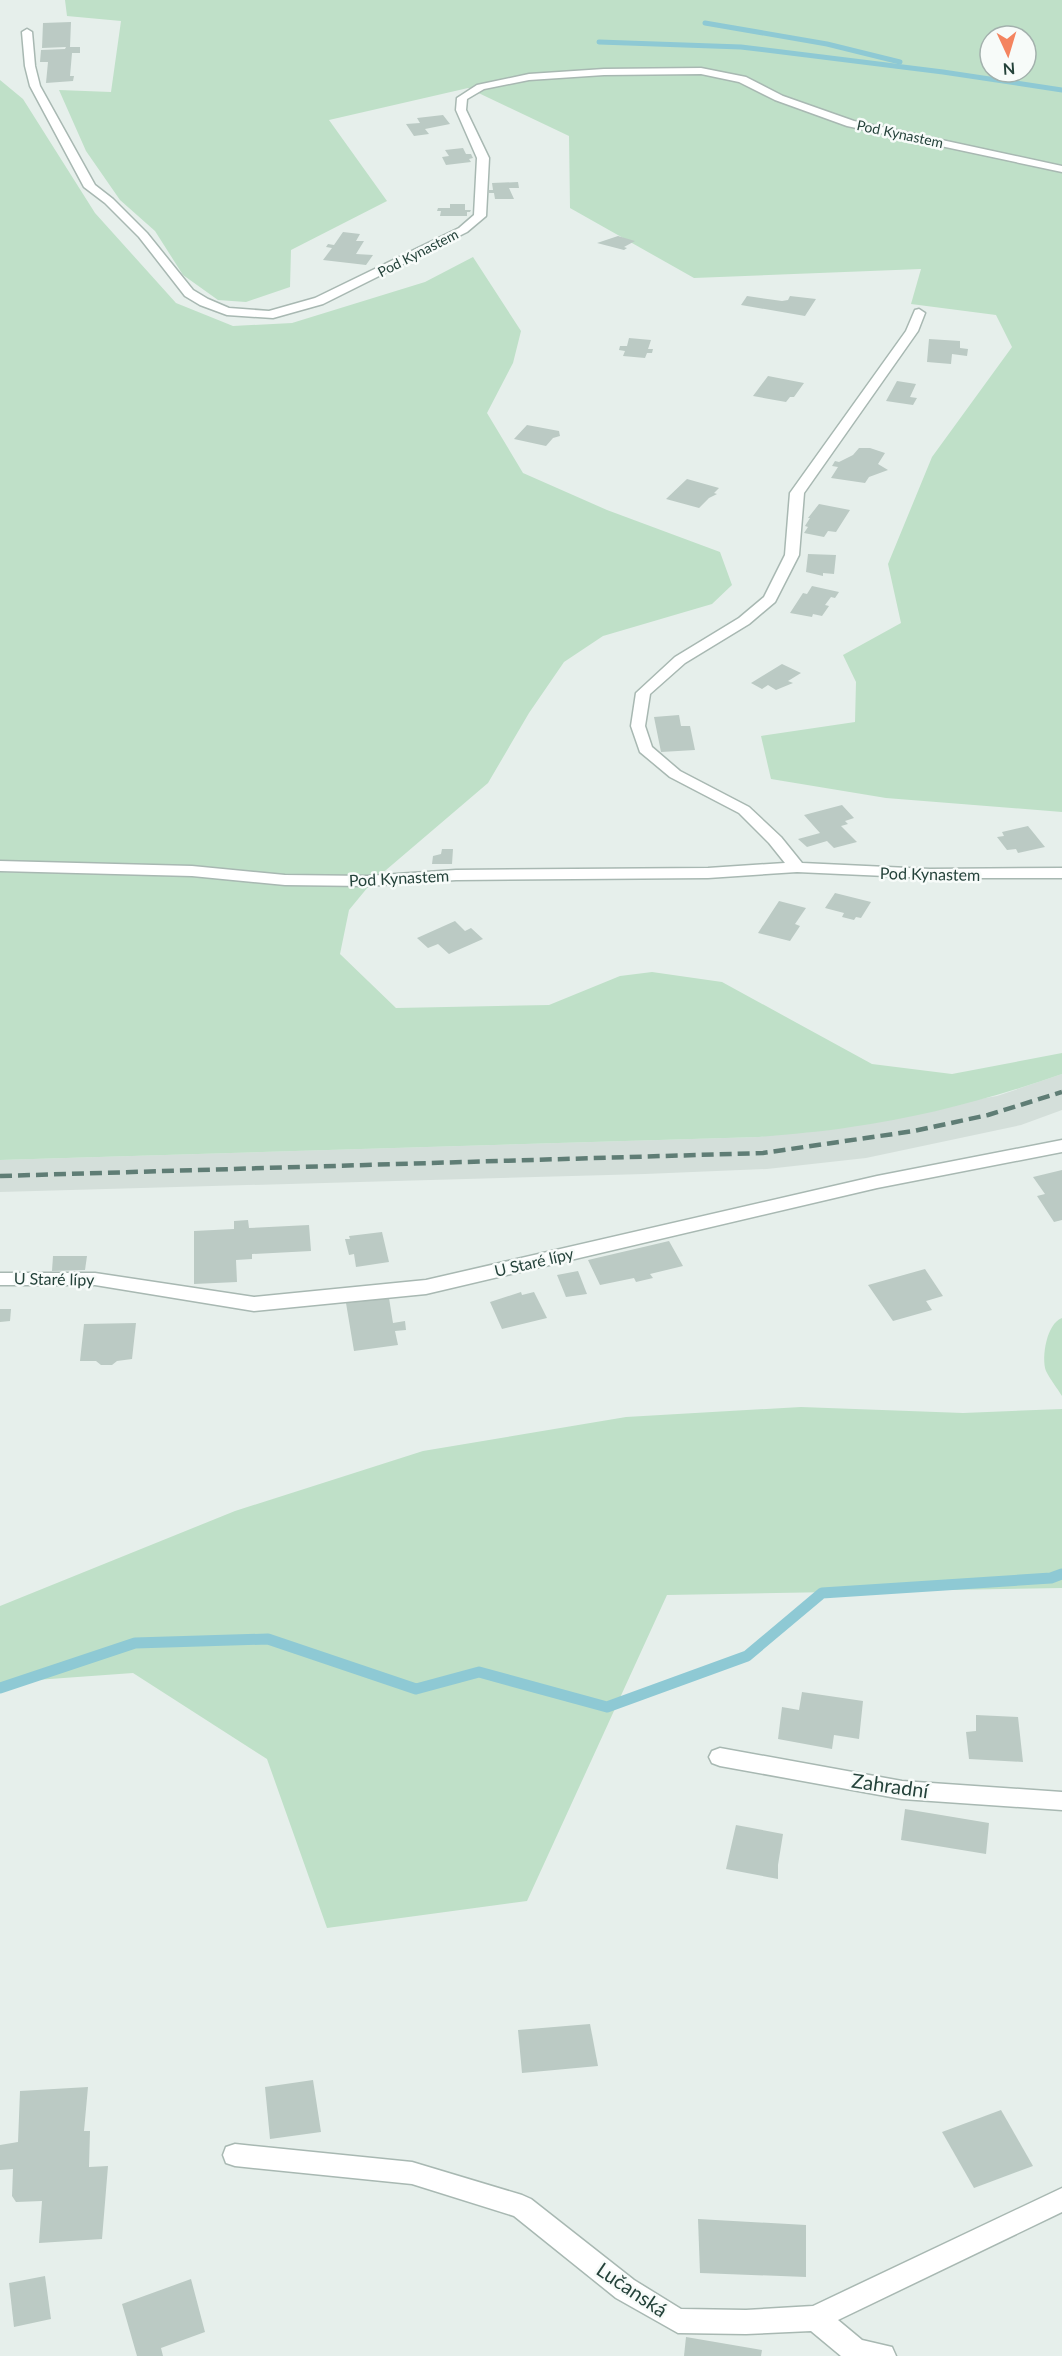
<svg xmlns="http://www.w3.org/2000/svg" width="1062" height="2356" viewBox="0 0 1062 2356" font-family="Lato,sans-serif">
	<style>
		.built { fill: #d4dfda }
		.green { fill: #bfe0c8; fill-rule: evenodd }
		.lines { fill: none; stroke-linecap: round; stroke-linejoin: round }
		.stream-far1 { stroke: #8ec9d4; stroke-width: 5 }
		.stream { stroke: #8ec9d4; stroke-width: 11 }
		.building { fill: #bbcac4 }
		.minor-casing { stroke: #a8b8b2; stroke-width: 3 }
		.minor { fill: #fff; fill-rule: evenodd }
		.rail { stroke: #5f7d75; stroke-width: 4.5; stroke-dasharray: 12 6; stroke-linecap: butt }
		.labels { text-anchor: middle; stroke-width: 5; stroke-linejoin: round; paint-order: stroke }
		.far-street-label { font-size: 14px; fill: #24423a; stroke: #f7fbf9 }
		.street-label { font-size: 16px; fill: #24423a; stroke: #f7fbf9 }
		.near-street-label { font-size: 20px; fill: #24423a; stroke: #f7fbf9 }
	</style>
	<rect width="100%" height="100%" fill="#e6efeb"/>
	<polygon class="built" points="1062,1074 1062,1110 1021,1125 866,1158 767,1169 645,1174 0,1192 0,1160 759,1137 997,1096"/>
	<g class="green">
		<path d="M65,0H1062V812L886,798L771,779L761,736L855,722L856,682L843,655L901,623L888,564L932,457L1012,347L996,315L911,304L921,269L694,278L570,208L569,136L468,88L329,120L387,201L291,250L290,287L246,302L218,300L183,275L155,231L120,200L86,151L59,90L111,92L121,21L67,16ZM990,36H1026V72H990Z"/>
		<polygon points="0,80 23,99 95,213 176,303 233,326 292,323 425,282 473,257 521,331 513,363 487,413 523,473 607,510 720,552 732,585 712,604 603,636 564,662 529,713 488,783 379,876 287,875 192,867 0,861"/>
		<path d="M0,872L185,876L276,884L368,887L349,910L340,954L396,1008L549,1005L620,976L652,972L722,982L872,1064L952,1074L1062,1053V1074C993,1098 923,1117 851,1127C821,1132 790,1134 759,1137L0,1160Z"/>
		<path d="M1062,1318V1396C1057,1388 1050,1379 1046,1371C1041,1357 1047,1323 1062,1318Z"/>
		<polygon points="801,1407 963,1413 1062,1409 1062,1588 667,1595 527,1901 327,1928 267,1759 133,1673 22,1681 0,1693 0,1606 235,1511 423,1451 626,1417"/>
	</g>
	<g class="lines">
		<g class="stream-far1">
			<polyline points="705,23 827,44 900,62"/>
			<polyline points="599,42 741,47 943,72 1062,90"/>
		</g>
		<polyline class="stream" points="0,1688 135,1643 268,1639 416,1689 479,1672 607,1707 747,1656 822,1593 1051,1578 1062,1574"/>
	</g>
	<g class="building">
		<polygon points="71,22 70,47 80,47 80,53 72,53 70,76 74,76 73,81 46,83 48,62 40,62 41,50 65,49 66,47 42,48 43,23"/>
		<polygon points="443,115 450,124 425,129 429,134 414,136 406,124 420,123 417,118"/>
		<polygon points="463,148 466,154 471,154 473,158 469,159 471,162 446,165 442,157 449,156 445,150"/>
		<polygon points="518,182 519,188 509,188 514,199 495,199 494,193 489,193 489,190 493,190 492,183"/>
		<polygon points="450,204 465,204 465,210 471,210 470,212 467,212 467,216 440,216 441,211 437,211 438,208 450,208"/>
		<polygon points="343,232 360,234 356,241 364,241 356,254 373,255 366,265 323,260 332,248 326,247 328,244 334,245"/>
		<polygon points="618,236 635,241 624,247 627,248 624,250 597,243"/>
		<polygon points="747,296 782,301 788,300 790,296 816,299 805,316 741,305"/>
		<polygon points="629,338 651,340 648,349 653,349 652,353 647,353 645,358 623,356 625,351 619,350 620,346 627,346"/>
		<polygon points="929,339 960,341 960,348 968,349 967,356 952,354 951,364 927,362"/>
		<polygon points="768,376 804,383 794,397 790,397 786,402 753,396"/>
		<polygon points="897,381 916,384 910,397 917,398 913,405 886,401"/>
		<polygon points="527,425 559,431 560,436 553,438 546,446 514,439"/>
		<polygon points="859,448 870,448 885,453 878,464 888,470 869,477 865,483 831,478 838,467 832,466 835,461 839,462 853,455"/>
		<polygon points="687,479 719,488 714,493 717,494 709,498 699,508 666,499"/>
		<polygon points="819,504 850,510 836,532 828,531 824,537 804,533 808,527 805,526 810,518 808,518"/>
		<polygon points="808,554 836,555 834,574 823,573 823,576 806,572"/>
		<polygon points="812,586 839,592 835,598 831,597 825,605 829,606 822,616 813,614 812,617 790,613 803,593 807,594"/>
		<polygon points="782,664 801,673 788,681 793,683 776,690 768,685 762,689 751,683"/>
		<polygon points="679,715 681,726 690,726 695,750 661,752 654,717"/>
		<polygon points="842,805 854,818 845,821 848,824 841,826 857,842 834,848 827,841 807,847 798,839 820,833 804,815"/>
		<polygon points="1028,826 1045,847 1018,853 1016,849 1007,850 997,837 1004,836 1002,832"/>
		<polygon points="442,849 453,849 452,864 432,864 433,856 441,854"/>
		<polygon points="835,893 871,902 861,918 856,917 854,920 842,917 844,913 825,908"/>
		<polygon points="779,901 806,908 795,924 800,926 790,941 758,933"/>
		<polygon points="455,921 465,931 471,928 483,939 449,954 438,944 428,948 417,938"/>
		<polygon points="1062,1170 1062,1220 1054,1222 1037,1196 1045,1194 1033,1177"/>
		<polygon points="248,1220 249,1228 309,1225 311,1251 252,1254 252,1259 236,1260 237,1282 194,1284 194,1231 234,1229 234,1221"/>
		<polygon points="382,1232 389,1262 356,1267 354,1254 349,1255 345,1239 350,1239 349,1236"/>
		<polygon points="669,1241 683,1266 650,1274 653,1278 636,1282 634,1278 600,1285 588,1260"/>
		<polygon points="53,1256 87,1256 85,1270 52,1271"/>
		<polygon points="925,1269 943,1296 926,1301 932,1310 893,1321 868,1285"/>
		<polygon points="578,1271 587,1294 566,1297 557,1275"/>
		<polygon points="521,1292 522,1295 534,1292 547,1318 502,1329 490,1302"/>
		<polygon points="389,1298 393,1323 405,1321 406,1330 395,1331 398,1345 354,1351 346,1303"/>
		<polygon points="0,1309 11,1309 10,1321 0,1322"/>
		<polygon points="136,1323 132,1359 117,1361 112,1365 101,1365 96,1361 80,1361 84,1324"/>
		<polygon points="802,1692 863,1701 859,1739 834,1735 832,1749 778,1739 782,1707 799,1710"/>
		<polygon points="976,1715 1018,1717 1023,1762 969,1759 966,1732 976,1731"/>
		<polygon points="905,1809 989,1823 986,1854 901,1840"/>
		<polygon points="736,1825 783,1834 778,1865 778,1879 726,1869"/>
		<polygon points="590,2024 598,2066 522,2073 518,2030"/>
		<polygon points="313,2080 321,2132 270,2139 265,2087"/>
		<polygon points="88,2087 84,2131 90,2131 89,2167 108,2166 102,2239 39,2243 42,2201 16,2202 12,2196 13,2169 0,2170 0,2145 18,2142 20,2091"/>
		<polygon points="1001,2110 1033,2166 974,2188 942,2132"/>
		<polygon points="698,2219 806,2225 806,2277 700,2273"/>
		<polygon points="45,2276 51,2319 14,2327 9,2283"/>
		<polygon points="191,2279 205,2332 161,2348 163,2356 137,2356 122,2304"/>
		<polygon points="686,2337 762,2350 761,2356 684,2356"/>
	</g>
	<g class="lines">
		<g class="minor-casing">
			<g id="minor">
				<polygon points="27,29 32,32 35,66 40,86 95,185 113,199 147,233 193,290 208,299 229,308 269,311 315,298 459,228 474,215 477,158 456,110 457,98 477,85 529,74 604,69 701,68 746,77 783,96 854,121 1062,166 1062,172 847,126 775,100 739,82 701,74 604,75 529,80 484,89 467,99 466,110 489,158 486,216 467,232 323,304 273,318 227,315 200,305 185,296 139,237 105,203 84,187 30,86 25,66 22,32"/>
				<polygon points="919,309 925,313 918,331 804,493 799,555 775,602 749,624 685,663 650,694 645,726 652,747 680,771 749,807 781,837 802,863 930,869 1062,868 1062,878 930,878 797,872 708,878 456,880 367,886 285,885 192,876 0,871 0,861 192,866 285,875 367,876 456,870 708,868 785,863 769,843 739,813 670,777 640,752 631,726 636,693 675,657 739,618 764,597 785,555 790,493 906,331 915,310"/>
				<polygon points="1062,1140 1062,1152 877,1188 426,1294 254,1311 95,1285 0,1285 0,1273 95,1273 254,1297 426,1280 877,1176"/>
				<polygon points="720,1748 902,1781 1062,1792 1062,1810 902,1799 720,1766 712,1763 709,1757 712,1751"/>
				<polygon points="235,2144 412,2162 522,2195 531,2199 634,2280 681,2309 746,2310 813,2306 1062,2188 1062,2212 838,2320 862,2340 892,2347 896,2356 841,2356 811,2331 746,2334 678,2333 616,2298 514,2216 412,2184 235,2166 226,2163 223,2155 226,2147"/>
			</g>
		</g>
		<use href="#minor" class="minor"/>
		<polyline class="rail" points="0,1176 763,1153 914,1131 988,1115 1062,1092"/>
	</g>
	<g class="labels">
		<g class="far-street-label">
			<text transform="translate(900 134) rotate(12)" y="5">Pod Kynastem</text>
			<text transform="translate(418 253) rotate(-27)" y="5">Pod Kynastem</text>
		</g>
		<g class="street-label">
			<text transform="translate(930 874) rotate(1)" y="6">Pod Kynastem</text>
			<text transform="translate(399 878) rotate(-3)" y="6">Pod Kynastem</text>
			<text transform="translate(534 1262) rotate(-13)" y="6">U Staré lípy</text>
			<text transform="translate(54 1279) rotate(1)" y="6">U Staré lípy</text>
		</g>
		<g class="near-street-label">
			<text transform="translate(890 1786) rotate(8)" y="7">Zahradní</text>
			<text transform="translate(632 2290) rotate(34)" y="7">Lučanská</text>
		</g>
	</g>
	<g transform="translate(1008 54) rotate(176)"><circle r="28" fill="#f7fbf9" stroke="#a3b1ad" stroke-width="1.5"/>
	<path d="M0-4.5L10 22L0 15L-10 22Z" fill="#f4845f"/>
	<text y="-9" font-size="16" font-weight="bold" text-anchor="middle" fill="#24423a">N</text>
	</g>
</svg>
